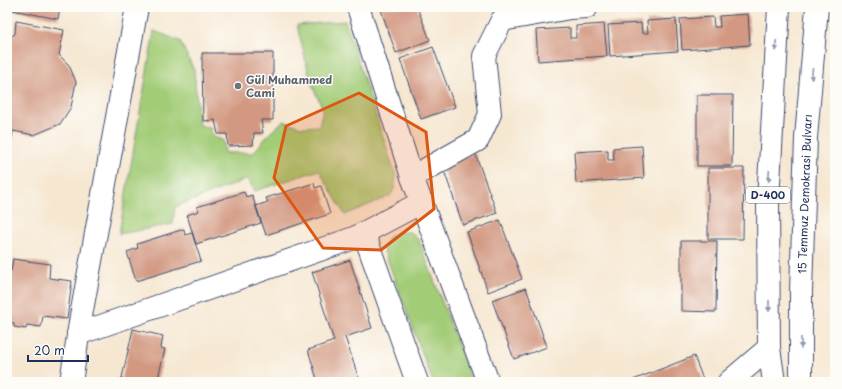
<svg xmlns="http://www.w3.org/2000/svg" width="842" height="389" viewBox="0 0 842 389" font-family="'Playpen Sans',sans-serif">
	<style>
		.green { fill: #a3cc77; stroke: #5f7e6a }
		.building { fill: #d29881 }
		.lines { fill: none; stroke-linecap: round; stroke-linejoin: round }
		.minor-casing { stroke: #3c4b6f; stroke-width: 24 }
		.trunk-casing { stroke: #3c4b6f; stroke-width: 24 }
		.minor { stroke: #fff; stroke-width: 22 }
		.trunk { stroke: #fff; stroke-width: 22 }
		.oneway { fill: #8d97ae }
		.marked { fill: #de5710; fill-opacity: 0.2; stroke: #de5710; stroke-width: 3; stroke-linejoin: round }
		.worship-dot { fill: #6b7280; stroke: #fdfcf7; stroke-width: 1.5 }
		.labels { text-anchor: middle; stroke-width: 3; stroke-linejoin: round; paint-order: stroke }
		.shield { fill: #fdfcf7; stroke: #5f6c8c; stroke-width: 1 }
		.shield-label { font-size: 10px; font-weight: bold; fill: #1b2f5e }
		.worship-label { font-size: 11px; font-weight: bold; fill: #5b616d; stroke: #fdfcf7; text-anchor: start }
		.street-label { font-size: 11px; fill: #1b2f5e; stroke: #fdfcf7 }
	</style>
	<rect width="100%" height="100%" fill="#fdfcf7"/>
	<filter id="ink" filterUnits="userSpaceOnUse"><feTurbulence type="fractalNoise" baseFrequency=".025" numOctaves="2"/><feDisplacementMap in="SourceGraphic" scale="8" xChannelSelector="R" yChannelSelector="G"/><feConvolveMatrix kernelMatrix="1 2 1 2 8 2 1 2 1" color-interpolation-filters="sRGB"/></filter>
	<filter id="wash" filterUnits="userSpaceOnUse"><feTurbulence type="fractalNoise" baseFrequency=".012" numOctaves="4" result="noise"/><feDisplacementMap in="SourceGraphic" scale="16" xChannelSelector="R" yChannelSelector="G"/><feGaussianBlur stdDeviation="0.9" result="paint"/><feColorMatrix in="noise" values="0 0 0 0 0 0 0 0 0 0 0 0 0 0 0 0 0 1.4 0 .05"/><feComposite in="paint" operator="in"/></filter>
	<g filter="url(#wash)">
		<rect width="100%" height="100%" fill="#f6e7d1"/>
		<g class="green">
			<polygon points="345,21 396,177 394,189 390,196 345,215 319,170 255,191 247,179 175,207 173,224 119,234 154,31 180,41 194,70 199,125 210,128 213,137 223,140 225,153 253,153 270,133 283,121 302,127 319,126 323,109 311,83 297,25"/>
			<polygon points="399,232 411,232 419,240 472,382 433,382 383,248 389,236"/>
		</g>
		<g id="blocks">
			<g class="building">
				<polygon points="8,7 60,7 58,19 7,9"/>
				<polygon points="380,7 417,7 430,40 396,53"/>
				<polygon points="748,14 750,45 682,50 680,19 713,17 714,27 720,27 719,16"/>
				<polygon points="676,19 678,51 610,56 608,25 641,23 642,33 648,33 647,21"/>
				<polygon points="16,21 64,30 59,55 69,65 76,82 71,107 60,124 34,135 13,131 9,152 7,151 7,39 15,34"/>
				<polygon points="604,24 607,56 538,61 536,30 570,28 570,38 576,38 576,26"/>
				<polygon points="433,47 455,107 421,119 400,59"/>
				<polygon points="202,53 273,53 273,120 261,120 263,133 254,133 253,145 228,146 227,134 218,134 215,120 203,121"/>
				<polygon points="697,95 733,95 732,166 697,166"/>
				<polygon points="642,146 644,178 576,183 574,152 608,150 608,160 614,160 613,148"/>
				<polygon points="475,153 497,213 463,225 442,165"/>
				<polygon points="7,155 12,155 8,184 7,184"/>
				<polygon points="708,168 744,168 743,239 708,239"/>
				<polygon points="314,183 315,188 321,186 330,214 266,235 256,206 268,202 266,198"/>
				<polygon points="244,192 246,197 252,195 261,223 196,244 187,215 199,211 197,207"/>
				<polygon points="500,220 522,279 488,292 467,232"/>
				<polygon points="184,229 185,235 192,233 201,261 136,281 127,252 138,248 137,244"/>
				<polygon points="681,241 717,241 716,312 681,311"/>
				<polygon points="13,259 50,264 49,278 72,281 67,319 43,316 41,327 27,325 26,329 14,327 14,323 7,322 7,270 11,271"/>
				<polygon points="350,260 372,328 345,337 360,382 318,382 308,350 334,341 312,272"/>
				<polygon points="526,288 547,347 514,359 492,300"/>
				<polygon points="133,329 163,336 161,348 165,349 157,382 121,382"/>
				<polygon points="694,356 704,382 628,382"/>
			</g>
		</g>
	</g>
	<g filter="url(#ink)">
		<use href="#blocks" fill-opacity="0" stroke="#3c4b6f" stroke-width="1"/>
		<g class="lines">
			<g class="minor-casing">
				<g id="minor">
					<polyline points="358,7 412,177 488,382"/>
					<polyline points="412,177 478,140 490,114 484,56 502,20 570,8 587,7"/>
					<polyline points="364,233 417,382"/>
					<polyline points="78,334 354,238 422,202"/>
					<polyline points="71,382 81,316 137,7"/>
					<polyline points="729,382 769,348"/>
				</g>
			</g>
			<g class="trunk-casing">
				<g id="trunk">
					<polyline points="774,382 769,348 768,201 779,7"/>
					<polyline points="801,382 801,291 806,138 817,7"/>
				</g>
			</g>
			<use href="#minor" class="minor"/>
			<use href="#trunk" class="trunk"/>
		</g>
		<defs><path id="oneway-solid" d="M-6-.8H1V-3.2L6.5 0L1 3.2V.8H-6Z"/></defs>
		<g class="oneway">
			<use href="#oneway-solid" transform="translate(776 46) rotate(93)"/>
			<use href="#oneway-solid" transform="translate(812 74) rotate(95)"/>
			<use href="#oneway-solid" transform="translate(769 176) rotate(93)"/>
			<use href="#oneway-solid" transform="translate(769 306) rotate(90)"/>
			<use href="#oneway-solid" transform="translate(801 343) rotate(90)"/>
		</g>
	</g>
	<path class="marked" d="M359,93L426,132L434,209L381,250L323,248L274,178L286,126Z"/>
	<circle class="worship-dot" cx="238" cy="86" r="4"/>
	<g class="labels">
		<rect class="shield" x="746" y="187" width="44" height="16" rx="3"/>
		<g class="shield-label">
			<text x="768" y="199">D-400</text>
		</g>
		<g class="worship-label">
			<text x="246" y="84">Gül Muhammed<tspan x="246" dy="13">Cami</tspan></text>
		</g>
		<g class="street-label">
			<text transform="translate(805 194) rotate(-88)" y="4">15 Temmuz Demokrasi Bulvarı</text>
		</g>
	</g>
	<rect width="842" height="389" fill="none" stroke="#fdfcf7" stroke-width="24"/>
	<path d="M28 355v6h60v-6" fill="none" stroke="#1b2f5e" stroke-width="2"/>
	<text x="34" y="355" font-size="12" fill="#1b2f5e" stroke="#fdfcf7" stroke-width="3" paint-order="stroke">20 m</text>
</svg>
